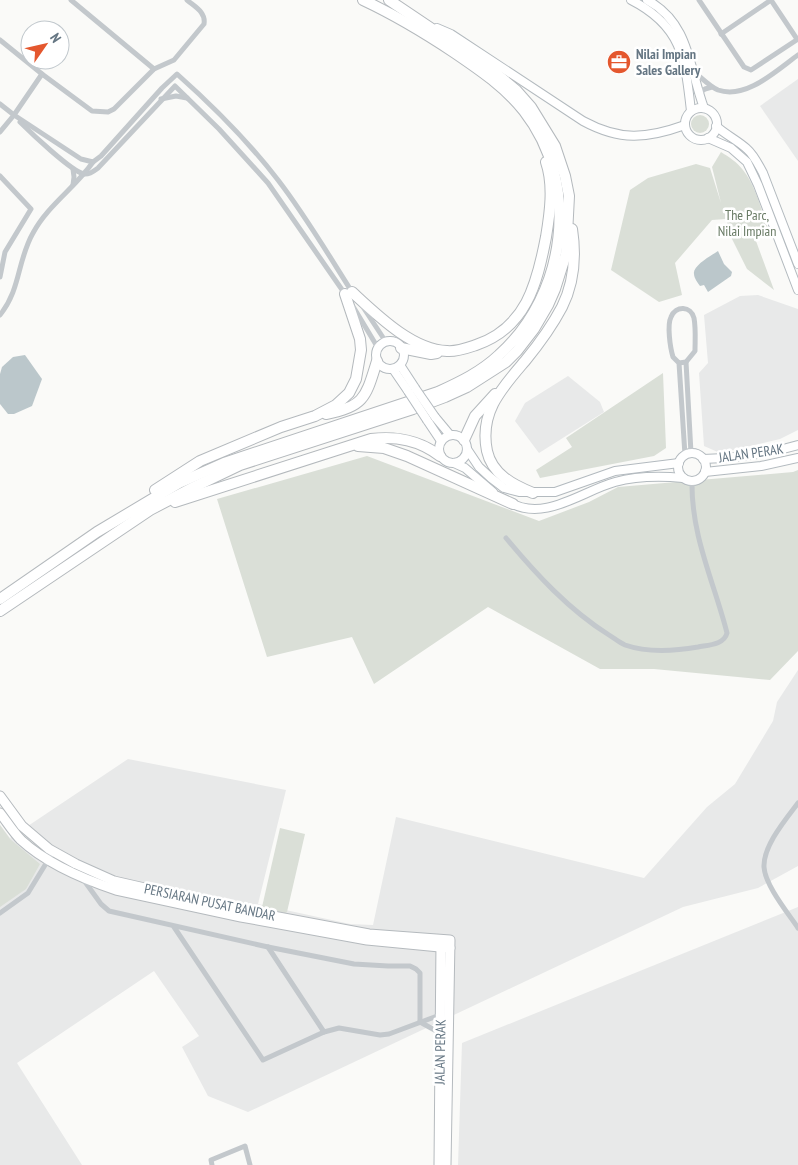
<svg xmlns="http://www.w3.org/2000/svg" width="798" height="1165" viewBox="0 0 798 1165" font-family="'PT Sans Narrow',sans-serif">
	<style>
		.built { fill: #e8e9e9 }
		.green { fill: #dadfd7 }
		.water { fill: #bbc7cb }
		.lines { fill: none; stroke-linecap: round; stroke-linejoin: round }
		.secondary-casing { stroke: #b3babf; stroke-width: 10 }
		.primary-casing { stroke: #b5babe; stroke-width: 11 }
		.highway-casing { stroke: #b4b9bd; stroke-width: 12 }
		.street { stroke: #c3c8cc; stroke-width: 5 }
		.secondary { stroke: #fff; stroke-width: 8 }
		.primary { stroke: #fff; stroke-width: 9 }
		.highway { stroke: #fff; stroke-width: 10 }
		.secondary-bridge-casing { stroke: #b3babf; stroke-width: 10; stroke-linecap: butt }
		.secondary-bridge { stroke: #fff; stroke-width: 8 }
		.labels { text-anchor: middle; stroke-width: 5; stroke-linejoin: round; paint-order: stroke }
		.poi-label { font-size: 14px; font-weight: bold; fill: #657683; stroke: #fff; text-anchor: start }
		.park-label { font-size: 14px; fill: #687a64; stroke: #fff }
		.street-label { font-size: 14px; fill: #657683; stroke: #fff }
	</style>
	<rect width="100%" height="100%" fill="#fafaf8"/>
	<g class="built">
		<polygon points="798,79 798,161 760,106"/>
		<polygon points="758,295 798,309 798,430 780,439 720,453 704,446 699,373 708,363 704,315 740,296"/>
		<polygon points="568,376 600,402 604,412 539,453 515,421 525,403"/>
		<polygon points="798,670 798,866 758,888 683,907 248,1112 208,1096 182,1047 199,1036 154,971 17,1063 82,1165 0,1165 0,825 10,838 128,759 286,790 258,904 350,924 373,925 396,817 644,878 707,807 735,784 773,721 777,702"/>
		<polygon points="798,907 798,1165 458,1165 462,1043"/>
	</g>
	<g class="green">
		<circle cx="700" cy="124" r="9"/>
		<path d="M721,152C729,157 737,162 743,170C756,186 761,210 768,228L756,241L774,290L747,269L732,239L726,219L712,220L675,263L682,295L659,302L611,270L630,190L648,178L696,164L710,168L721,203L712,167Z"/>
		<polygon points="663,373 666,448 654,456 540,478 536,470 572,447 566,438"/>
		<polygon points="367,456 539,521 589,502 618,487 793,472 798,470 798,651 770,680 654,669 600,669 488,607 374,684 352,637 267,657 217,499"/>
		<polygon points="0,825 10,839 40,864 26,889 0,907"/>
		<polygon points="280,828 305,834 287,912 285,913 262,907"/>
	</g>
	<g class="water">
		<path d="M718,251L724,264L732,272L731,276L708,292L704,285L700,286C698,283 694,278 694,274C692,266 712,255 718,251Z"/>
		<polygon points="25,355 42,379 32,406 14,414 8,414 0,404 0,374 2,367 13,357"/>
	</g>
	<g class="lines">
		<g class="secondary-casing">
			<g id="secondary">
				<path d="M631,0C682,26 685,58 691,111"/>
				<path d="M647,0C690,23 689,68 704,108"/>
				<path d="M437,28L451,34L583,121C620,141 646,139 685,125"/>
				<circle cx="701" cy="124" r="16"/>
				<path d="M716,126C726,135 737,140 747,149C754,155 758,164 763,173L798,264"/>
				<polyline points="708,138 731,148 747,162 758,185 798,290"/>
				<circle cx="390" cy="355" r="14"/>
				<polyline points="400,365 415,388"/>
				<polyline points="393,369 408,391"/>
				<polyline points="435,417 450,435"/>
				<polyline points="427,420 441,441"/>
				<circle cx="453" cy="449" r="14"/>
				<polyline points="467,449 479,467 491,478 504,488 519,492 555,492 615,471 679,463"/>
				<circle cx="692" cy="467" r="14"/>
				<path d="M703,459C735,458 768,454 798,445"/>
				<polyline points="454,463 465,468 493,492"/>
				<polyline points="705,472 761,466 798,458"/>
				<path d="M509,502C544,523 582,491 615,482C637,476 661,476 683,478"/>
			</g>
		</g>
		<g class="primary-casing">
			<g id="primary">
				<polyline points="0,796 22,826 49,849 76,864 114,881 241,910 369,934 450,940 446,1165"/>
				<path d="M0,813C7,822 13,832 21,840C47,864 83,879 116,890L241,917L367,940L450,948"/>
				<polyline points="439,1165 441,942"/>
			</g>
		</g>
		<g class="highway-casing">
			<g id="highway">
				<path d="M352,292C376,314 412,350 447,351C456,352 467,348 476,345C526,328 537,284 546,237C550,213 554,185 546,162"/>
				<polyline points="401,348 431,354 437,353"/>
				<path d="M326,414C365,407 366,396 377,361"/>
				<polyline points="464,440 475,416 495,394"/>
				<polyline points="358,446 384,448 407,456 513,504"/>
				<polyline points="155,490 200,461 281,427 315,416 336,405 349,393 356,379 361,350 360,339 345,294"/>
				<path d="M533,493C513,485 492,474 487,451C479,412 502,388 525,361C539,344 552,326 562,307C574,283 576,255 572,229"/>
				<path d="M175,502L371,439C397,436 419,440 440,456"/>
				<path d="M0,599L97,532L179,483L224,463L438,392C460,382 481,372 499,355C567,294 581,184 524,111C505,87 480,70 455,53C425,33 395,15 363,0"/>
				<polyline points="0,611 150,510 194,487 240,465 413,409 445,397 467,387 506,362 517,351 534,329 548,305 555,289 566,254 569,196 565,176 555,146 531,107 516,90 487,66 389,0"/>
			</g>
		</g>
		<g class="street">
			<polyline points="71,0 154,69"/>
			<polyline points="699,0 744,67 751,70 798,39"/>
			<polyline points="771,0 797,39"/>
			<polyline points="721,34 771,0"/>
			<path d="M0,40L42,74L92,111L108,112L114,109L154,69L174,60L204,24C206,12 195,7 187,0"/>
			<path d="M693,71C701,77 709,86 718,90C746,100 777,70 798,55"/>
			<polyline points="698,94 705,89 712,87"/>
			<polyline points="161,99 176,96 187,98"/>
			<path d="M0,104L14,115L81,159L93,162L101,156L162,88L177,74C213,106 248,141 278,180C305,215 328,254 352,292"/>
			<path d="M20,122C30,132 72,172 84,174C89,175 94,171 98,168L175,86L219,129L268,183L345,294"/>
			<polyline points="0,132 14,115 42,74"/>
			<polyline points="0,176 31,209 5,252 0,277"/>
			<polyline points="73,185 74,177 73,169"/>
			<polyline points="363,307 386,342"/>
			<polyline points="354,308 378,348"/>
			<path d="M0,315C21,289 17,261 33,233C48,205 75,188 93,162"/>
			<polyline points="686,362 691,453"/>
			<path d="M679,363L686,362L695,351C695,340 696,329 694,318C691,306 676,305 671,317C667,325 670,347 673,357L679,363L685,455"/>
			<path d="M506,538C536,574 569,610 609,635C614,638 620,643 625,645C648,653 675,651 698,647C708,645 724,645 727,633C714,582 691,536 692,481"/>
			<path d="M798,803C786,819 763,846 764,867C765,885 788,913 798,928"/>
			<polyline points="83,879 101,904 109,911 268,947 354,964 388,966 410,966 416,969 420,973 420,1022"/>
			<polyline points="0,913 28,893 53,852"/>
			<polyline points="174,927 263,1060 324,1032 339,1028 380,1035 389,1034 440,1015"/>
			<polyline points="268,947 324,1032"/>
			<polyline points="420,1022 440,1033"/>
			<polyline points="212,1165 211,1160 245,1146 250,1165"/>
		</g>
		<use href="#secondary" class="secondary"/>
		<use href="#primary" class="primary"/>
		<use href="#highway" class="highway"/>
		<g class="secondary-bridge-casing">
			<g id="secondary-bridge">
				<polyline points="415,388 435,417"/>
				<polyline points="408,391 427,420"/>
			</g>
		</g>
		<use href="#secondary-bridge" class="secondary-bridge"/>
	</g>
	<defs>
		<g id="office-disc" transform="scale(1.25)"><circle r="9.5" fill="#e4572e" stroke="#fff"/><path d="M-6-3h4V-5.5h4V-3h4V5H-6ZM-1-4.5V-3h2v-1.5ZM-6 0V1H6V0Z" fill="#fff"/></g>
	</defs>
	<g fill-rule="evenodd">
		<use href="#office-disc" x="619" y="62"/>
	</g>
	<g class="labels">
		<g class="poi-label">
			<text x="636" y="59">Nilai Impian<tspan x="636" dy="16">Sales Gallery</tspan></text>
		</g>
		<g class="park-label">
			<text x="747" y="220">The Parc,<tspan x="747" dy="16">Nilai Impian</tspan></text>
		</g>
		<g class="street-label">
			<text transform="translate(751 453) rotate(-8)" y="5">JALAN PERAK</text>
			<text transform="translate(210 902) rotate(12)" y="5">PERSIARAN PUSAT BANDAR</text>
			<text transform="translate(440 1052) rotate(-89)" y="5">JALAN PERAK</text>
		</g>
	</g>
	<g transform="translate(45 45) rotate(56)"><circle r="24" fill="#ffffff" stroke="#c1c8cd"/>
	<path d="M0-4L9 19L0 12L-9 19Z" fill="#e4572e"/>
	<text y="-8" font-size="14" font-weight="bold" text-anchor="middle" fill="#657683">N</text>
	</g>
</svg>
